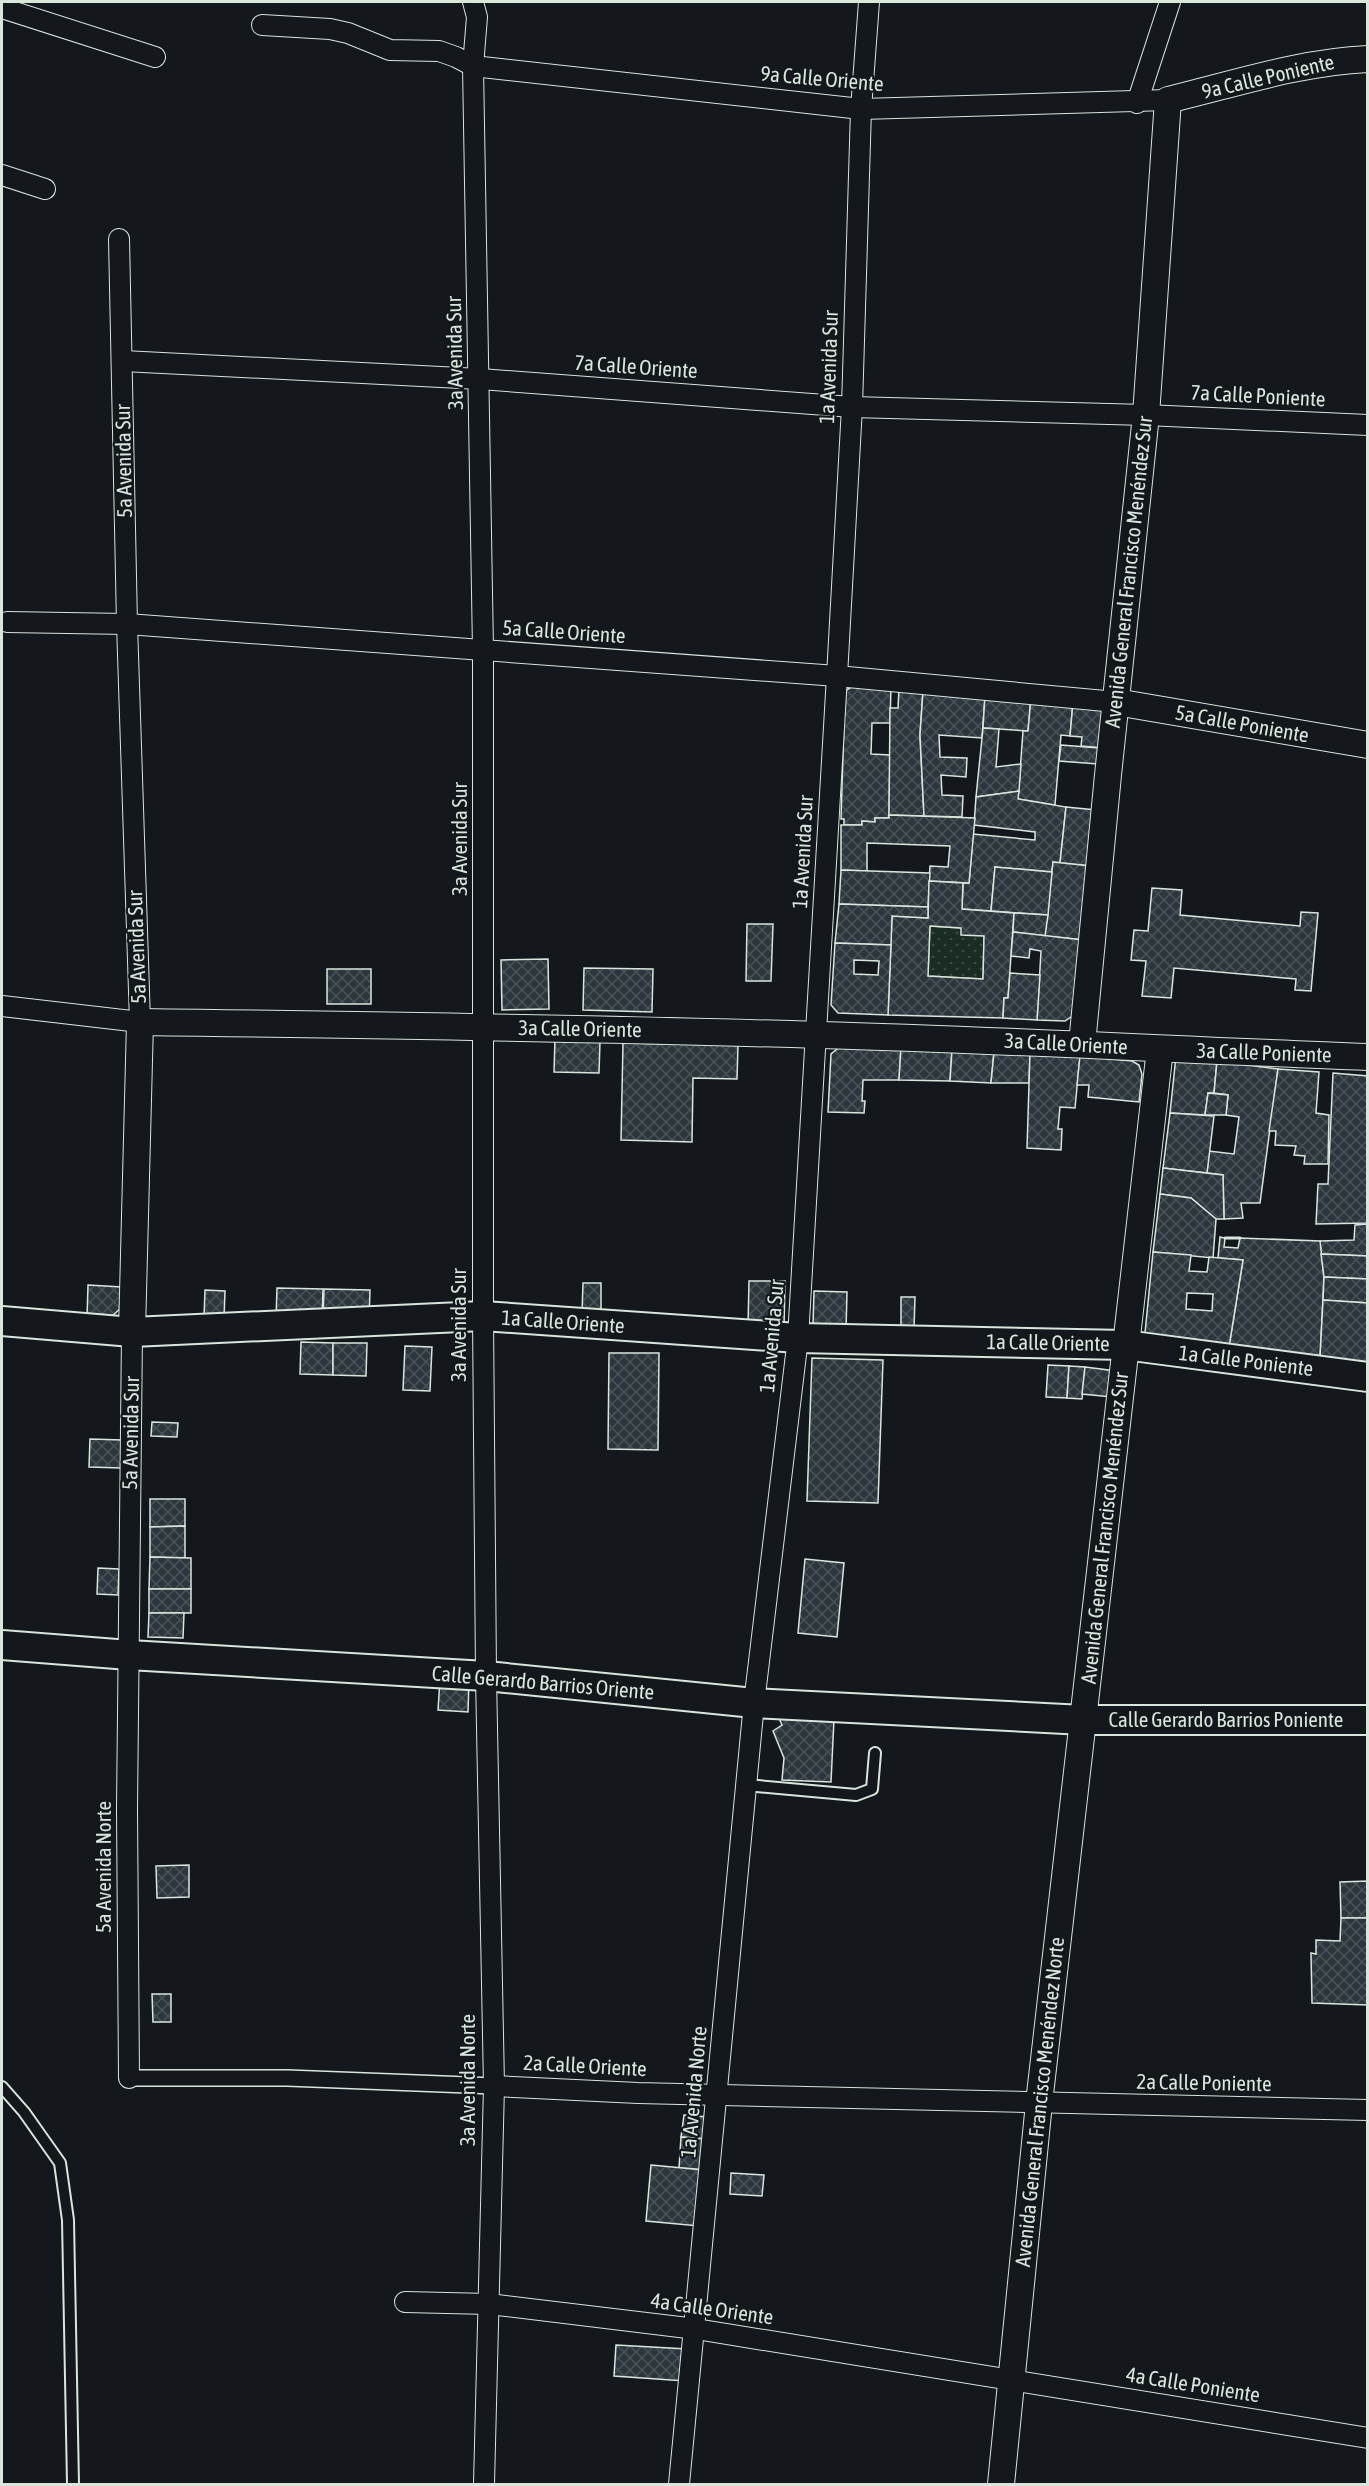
<svg xmlns="http://www.w3.org/2000/svg" width="1369" height="2486" viewBox="0 0 1369 2486" font-family="'Asap Condensed',sans-serif">
	<style>
		.garden { fill: url(#garden-dots); stroke: #939e99; stroke-width: 1.5 }
		.building { fill: url(#building-cross-hatch); stroke: #d8e6dc; stroke-width: 1.5; fill-rule: evenodd }
		.lines { fill: none; stroke-linecap: round; stroke-linejoin: round }
		.service-casing { stroke: #d8e6dc; stroke-width: 14 }
		.pedestrian-casing { stroke: #d8e6dc; stroke-width: 18 }
		.minor-casing { stroke: #d8e6dc; stroke-width: 22 }
		.tertiary-casing { stroke: #d8e6dc; stroke-width: 28 }
		.secondary-casing { stroke: #d8e6dc; stroke-width: 32 }
		.service { stroke: #14181c; stroke-width: 10 }
		.pedestrian { stroke: #14181c; stroke-width: 15 }
		.minor { stroke: #14181c; stroke-width: 20 }
		.tertiary { stroke: #14181c; stroke-width: 26 }
		.secondary { stroke: #14181c; stroke-width: 28 }
		.wall { stroke: #d8e6dc; stroke-width: 3 }
		.labels { text-anchor: middle; stroke-width: 4.5; stroke-linejoin: round; paint-order: stroke }
		.street-label { font-size: 21px; fill: #d8e6dc; stroke: #14181c }
	</style>
	<defs>
		<pattern id="garden-dots" width="8" height="8" patternUnits="userSpaceOnUse" patternTransform="scale(1.5)"><rect width="8" height="8" fill="#1a2d24"/><path d="M2 2h.1M6 6h.1" fill="none" stroke="#3b4b43" stroke-width="1.8" stroke-linecap="round"/></pattern>
		<pattern id="building-cross-hatch" width="8" height="8" patternUnits="userSpaceOnUse" patternTransform="scale(1.5)"><rect width="8" height="8" fill="#2c363c"/><path d="M0 0l8 8M0 8l8-8" fill="none" stroke="#4a5358"/></pattern>
	</defs>
	<rect width="100%" height="100%" fill="#14181c"/>
	<polygon class="garden" points="930,926 961,928 984,936 983,979 928,976"/>
	<g class="building">
		<polygon points="856,684 891,687 890,723 872,723 871,754 890,755 889,818 875,818 875,822 862,821 862,825 844,825 844,819 841,819 845,691"/>
		<polygon points="899,689 923,691 920,735 924,816 889,815 890,708 898,708"/>
		<polygon points="923,691 985,697 982,738 939,735 940,757 967,758 966,777 941,775 942,795 963,796 962,817 924,816 920,735"/>
		<polygon points="985,695 1031,698 1028,731 983,728"/>
		<polygon points="1031,698 1073,702 1070,736 1061,735 1055,805 1018,799 1023,731 1028,731"/>
		<polygon points="1073,702 1107,705 1103,748 1081,746 1082,737 1070,736"/>
		<polygon points="983,728 999,729 996,767 1021,764 1019,791 976,797"/>
		<polygon points="1061,745 1099,748 1098,764 1059,761"/>
		<polygon points="1019,791 1018,799 1066,807 1060,863 1053,862 1052,872 995,867 991,911 962,909 963,883 969,883 973,834 1035,840 1035,832 974,825 976,797"/>
		<polygon points="1066,807 1096,810 1091,866 1060,863"/>
		<polygon points="889,815 975,818 969,883 929,881 930,866 948,867 950,846 867,843 867,871 841,870 841,825 862,825 862,821 875,822 875,818 889,818"/>
		<polygon points="1053,862 1091,866 1083,940 1045,936"/>
		<polygon points="995,867 1052,872 1048,915 991,911"/>
		<polygon points="841,870 930,873 928,907 839,904"/>
		<path d="M929,881L963,883L962,909L1014,913L1008,998H1004L1003,1018L888,1015L892,916L928,918ZM930,926L961,928V935L984,936L983,979L928,976Z"/>
		<polygon points="1152,888 1182,890 1180,915 1300,926 1301,912 1318,913 1311,991 1295,990 1296,979 1174,968 1171,998 1142,996 1146,961 1131,960 1134,930 1148,931"/>
		<polygon points="839,904 928,907 928,918 892,916 891,945 835,943"/>
		<polygon points="1014,913 1048,915 1045,936 1013,932"/>
		<polygon points="747,924 773,924 771,981 746,981"/>
		<polygon points="1013,932 1083,940 1077,1013 1065,1021 1037,1020 1041,951 1030,949 1029,958 1011,956"/>
		<path d="M835,943L891,945L888,1015L838,1013L831,1005ZM854,960L879,961L878,975L854,974Z"/>
		<polygon points="548,959 549,1009 502,1010 501,960"/>
		<polygon points="584,968 653,969 652,1012 583,1010"/>
		<rect x="327" y="969" width="44" height="35"/>
		<polygon points="1010,973 1040,975 1037,1020 1003,1018 1004,998 1008,998"/>
		<polygon points="555,1039 600,1041 599,1073 554,1072"/>
		<polygon points="623,1043 738,1045 737,1079 693,1078 692,1142 621,1140"/>
		<polygon points="841,1046 901,1047 899,1080 863,1080 862,1101 865,1101 864,1113 828,1112 831,1054"/>
		<polygon points="901,1047 952,1050 950,1081 899,1080"/>
		<polygon points="952,1050 994,1052 991,1083 950,1081"/>
		<polygon points="994,1052 1030,1053 1029,1083 991,1083"/>
		<polygon points="1030,1053 1080,1056 1075,1108 1060,1107 1058,1129 1062,1129 1061,1150 1027,1148"/>
		<polygon points="1080,1056 1132,1061 1139,1065 1142,1074 1139,1102 1088,1097 1089,1085 1077,1085"/>
		<polygon points="1176,1056 1217,1061 1214,1093 1208,1093 1205,1115 1170,1113"/>
		<polygon points="1217,1061 1278,1069 1260,1203 1241,1203 1243,1218 1224,1219 1223,1175 1207,1173 1209,1151 1234,1154 1239,1117 1226,1115 1228,1095 1214,1093"/>
		<polygon points="1278,1069 1319,1072 1316,1113 1329,1115 1328,1164 1304,1164 1305,1156 1294,1155 1296,1146 1275,1145 1276,1131 1269,1131"/>
		<polygon points="1333,1073 1368,1076 1368,1223 1316,1224 1318,1184 1328,1184"/>
		<polygon points="1208,1093 1228,1095 1226,1115 1205,1115"/>
		<polygon points="1170,1113 1214,1116 1207,1173 1163,1168"/>
		<polygon points="1163,1168 1223,1175 1224,1219 1216,1219 1191,1198 1160,1194"/>
		<polygon points="1160,1194 1191,1198 1216,1219 1213,1258 1153,1252"/>
		<polygon points="1368,1224 1368,1256 1321,1254 1320,1241 1354,1240 1355,1225"/>
		<polygon points="1220,1237 1225,1238 1224,1247 1238,1248 1240,1238 1320,1241 1324,1277 1320,1358 1229,1347 1243,1260 1218,1258"/>
		<path d="M1153,1252L1191,1255L1189,1271L1207,1272L1209,1257L1243,1260L1229,1347L1145,1333ZM1187,1293L1213,1294L1212,1311L1186,1309Z"/>
		<polygon points="1321,1254 1368,1256 1368,1279 1324,1277"/>
		<polygon points="1324,1277 1368,1279 1368,1303 1323,1300"/>
		<polygon points="749,1281 785,1281 784,1328 748,1327"/>
		<polygon points="583,1283 601,1283 601,1314 582,1313"/>
		<polygon points="88,1285 122,1287 121,1308 110,1318 87,1317"/>
		<polygon points="277,1288 323,1289 322,1320 276,1319"/>
		<polygon points="324,1289 370,1290 369,1321 323,1320"/>
		<polygon points="205,1290 225,1291 224,1319 204,1318"/>
		<polygon points="814,1291 847,1292 846,1331 813,1325"/>
		<polygon points="901,1297 915,1297 914,1329 901,1328"/>
		<polygon points="1323,1300 1368,1303 1368,1364 1320,1358"/>
		<polygon points="301,1342 333,1343 333,1375 300,1374"/>
		<polygon points="333,1343 367,1343 366,1376 333,1375"/>
		<polygon points="405,1346 432,1347 430,1391 403,1390"/>
		<polygon points="609,1353 659,1353 658,1450 608,1449"/>
		<polygon points="812,1358 883,1360 878,1503 807,1501"/>
		<polygon points="1048,1365 1069,1366 1067,1398 1046,1397"/>
		<polygon points="1069,1366 1085,1367 1082,1399 1067,1398"/>
		<polygon points="1085,1367 1116,1371 1112,1397 1082,1394"/>
		<polygon points="152,1422 178,1423 177,1437 151,1436"/>
		<polygon points="90,1439 122,1440 121,1468 89,1467"/>
		<polygon points="150,1499 185,1499 185,1526 150,1527"/>
		<polygon points="185,1526 185,1558 150,1557 150,1527"/>
		<polygon points="150,1557 191,1558 191,1589 149,1589"/>
		<polygon points="805,1559 844,1563 837,1637 798,1633"/>
		<polygon points="98,1568 119,1569 118,1595 97,1594"/>
		<rect x="149" y="1589" width="42" height="24"/>
		<polygon points="149,1613 184,1613 183,1638 148,1637"/>
		<polygon points="440,1679 469,1680 468,1712 438,1710"/>
		<polygon points="778,1716 834,1719 831,1782 782,1780 784,1758 773,1731 782,1725"/>
		<polygon points="189,1865 189,1897 157,1898 156,1866"/>
		<polygon points="1368,1881 1368,1918 1341,1918 1340,1882"/>
		<polygon points="1341,1918 1368,1918 1368,2005 1312,2003 1311,1953 1316,1954 1316,1940 1340,1941"/>
		<polygon points="152,1994 171,1994 171,2022 153,2022"/>
		<polygon points="684,2115 708,2117 706,2139 681,2137"/>
		<polygon points="681,2137 706,2139 704,2170 679,2168"/>
		<polygon points="651,2165 704,2170 699,2226 646,2221"/>
		<polygon points="731,2173 764,2175 762,2196 730,2194"/>
		<polygon points="616,2345 687,2349 685,2381 614,2376"/>
	</g>
	<g class="lines">
		<g class="service-casing">
			<g id="service">
				<polyline points="746,1785 856,1795 872,1789 875,1753"/>
				<polyline points="2,2087 24,2112 60,2163 68,2220 73,2484"/>
			</g>
		</g>
		<g class="pedestrian-casing">
			<polyline id="pedestrian" points="129,2078 287,2078 494,2086"/>
		</g>
		<g class="minor-casing">
			<g id="minor">
				<polyline points="473,2 477,17 473,66 483,650 483,1316 486,1676 494,2086 484,2484"/>
				<polyline points="2,8 155,57"/>
				<polyline points="262,25 330,29 348,33 390,50 439,51 456,57 473,66 861,109 1168,100"/>
				<polyline points="1137,103 1170,2"/>
				<polyline points="2,175 45,189"/>
				<polyline points="123,361 480,379 852,407 1146,415 1368,425"/>
				<polyline points="7,622 127,624 837,676 1116,702"/>
				<polyline points="2,1006 140,1022 127,624 119,239"/>
				<polyline points="129,2078 127,1809 132,1332"/>
				<polyline points="494,2086 638,2093 1368,2110"/>
				<polyline points="405,2302 489,2304 696,2329 1368,2438"/>
				<polyline points="679,2484 754,1703 798,1338 837,676 852,407 861,109 869,2"/>
			</g>
		</g>
		<g class="tertiary-casing">
			<g id="tertiary">
				<polyline points="1116,702 1368,745"/>
				<path d="M1082,1044L1108,775L1146,415L1168,100C1234,84 1300,62 1368,59"/>
				<path d="M132,1332L140,1022C366,1025 592,1028 819,1035C1002,1040 1184,1050 1368,1057"/>
				<polyline points="1001,2484 1039,2103 1160,1049"/>
			</g>
		</g>
		<g class="secondary-casing">
			<g id="secondary">
				<polyline points="2,1321 132,1332 483,1316 798,1338 1125,1345 1368,1377"/>
				<polyline points="2,1645 129,1655 486,1676 754,1703 1084,1720 1368,1720"/>
			</g>
		</g>
		<use href="#service" class="service"/>
		<use href="#pedestrian" class="pedestrian"/>
		<use href="#minor" class="minor"/>
		<use href="#tertiary" class="tertiary"/>
		<use href="#secondary" class="secondary"/>
		<polyline class="wall" points="1225,1238 1240,1238"/>
	</g>
	<g class="labels">
		<g class="street-label">
			<text transform="translate(1268 77) rotate(-13)" y="7">9a Calle Poniente</text>
			<text transform="translate(822 79) rotate(5)" y="7">9a Calle Oriente</text>
			<text transform="translate(455 353) rotate(-91)" y="7">3a Avenida Sur</text>
			<text transform="translate(636 367) rotate(4)" y="7">7a Calle Oriente</text>
			<text transform="translate(829 367) rotate(-88)" y="7">1a Avenida Sur</text>
			<text transform="translate(1258 396) rotate(3)" y="7">7a Calle Poniente</text>
			<text transform="translate(124 461) rotate(-91)" y="7">5a Avenida Sur</text>
			<text transform="translate(1129 572) rotate(-84)" y="7">Avenida General Francisco Menéndez Sur</text>
			<text transform="translate(564 632) rotate(4)" y="7">5a Calle Oriente</text>
			<text transform="translate(1242 724) rotate(10)" y="7">5a Calle Poniente</text>
			<text transform="translate(460 839) rotate(-90)" y="7">3a Avenida Sur</text>
			<text transform="translate(803 852) rotate(-87)" y="7">1a Avenida Sur</text>
			<text transform="translate(137 947) rotate(-92)" y="7">5a Avenida Sur</text>
			<text transform="translate(580 1029) rotate(1)" y="7">3a Calle Oriente</text>
			<text transform="translate(1066 1044) rotate(3)" y="7">3a Calle Oriente</text>
			<text transform="translate(1264 1053) rotate(2)" y="7">3a Calle Poniente</text>
			<text transform="translate(563 1322) rotate(4)" y="7">1a Calle Oriente</text>
			<text transform="translate(459 1325) rotate(-90)" y="7">3a Avenida Sur</text>
			<text transform="translate(772 1336) rotate(-85)" y="7">1a Avenida Sur</text>
			<text transform="translate(1048 1343) rotate(1)" y="7">1a Calle Oriente</text>
			<text transform="translate(1246 1361) rotate(7)" y="7">1a Calle Poniente</text>
			<text transform="translate(131 1433) rotate(-89)" y="7">5a Avenida Sur</text>
			<text transform="translate(1105 1528) rotate(-84)" y="7">Avenida General Francisco Menéndez Sur</text>
			<text transform="translate(543 1683) rotate(5)" y="7">Calle Gerardo Barrios Oriente</text>
			<text x="1226" y="1727">Calle Gerardo Barrios Poniente</text>
			<text transform="translate(104 1867) rotate(-90)" y="7">5a Avenida Norte</text>
			<text transform="translate(585 2066) rotate(3)" y="7">2a Calle Oriente</text>
			<text transform="translate(468 2080) rotate(-90)" y="7">3a Avenida Norte</text>
			<text transform="translate(1204 2083) rotate(1)" y="7">2a Calle Poniente</text>
			<text transform="translate(694 2092) rotate(-85)" y="7">1a Avenida Norte</text>
			<text transform="translate(1040 2102) rotate(-84)" y="7">Avenida General Francisco Menéndez Norte</text>
			<text transform="translate(712 2309) rotate(8)" y="7">4a Calle Oriente</text>
			<text transform="translate(1193 2385) rotate(9)" y="7">4a Calle Poniente</text>
		</g>
	</g>
	<rect width="1369" height="2486" fill="none" stroke="#d8e6dc" stroke-width="6"/>
</svg>
